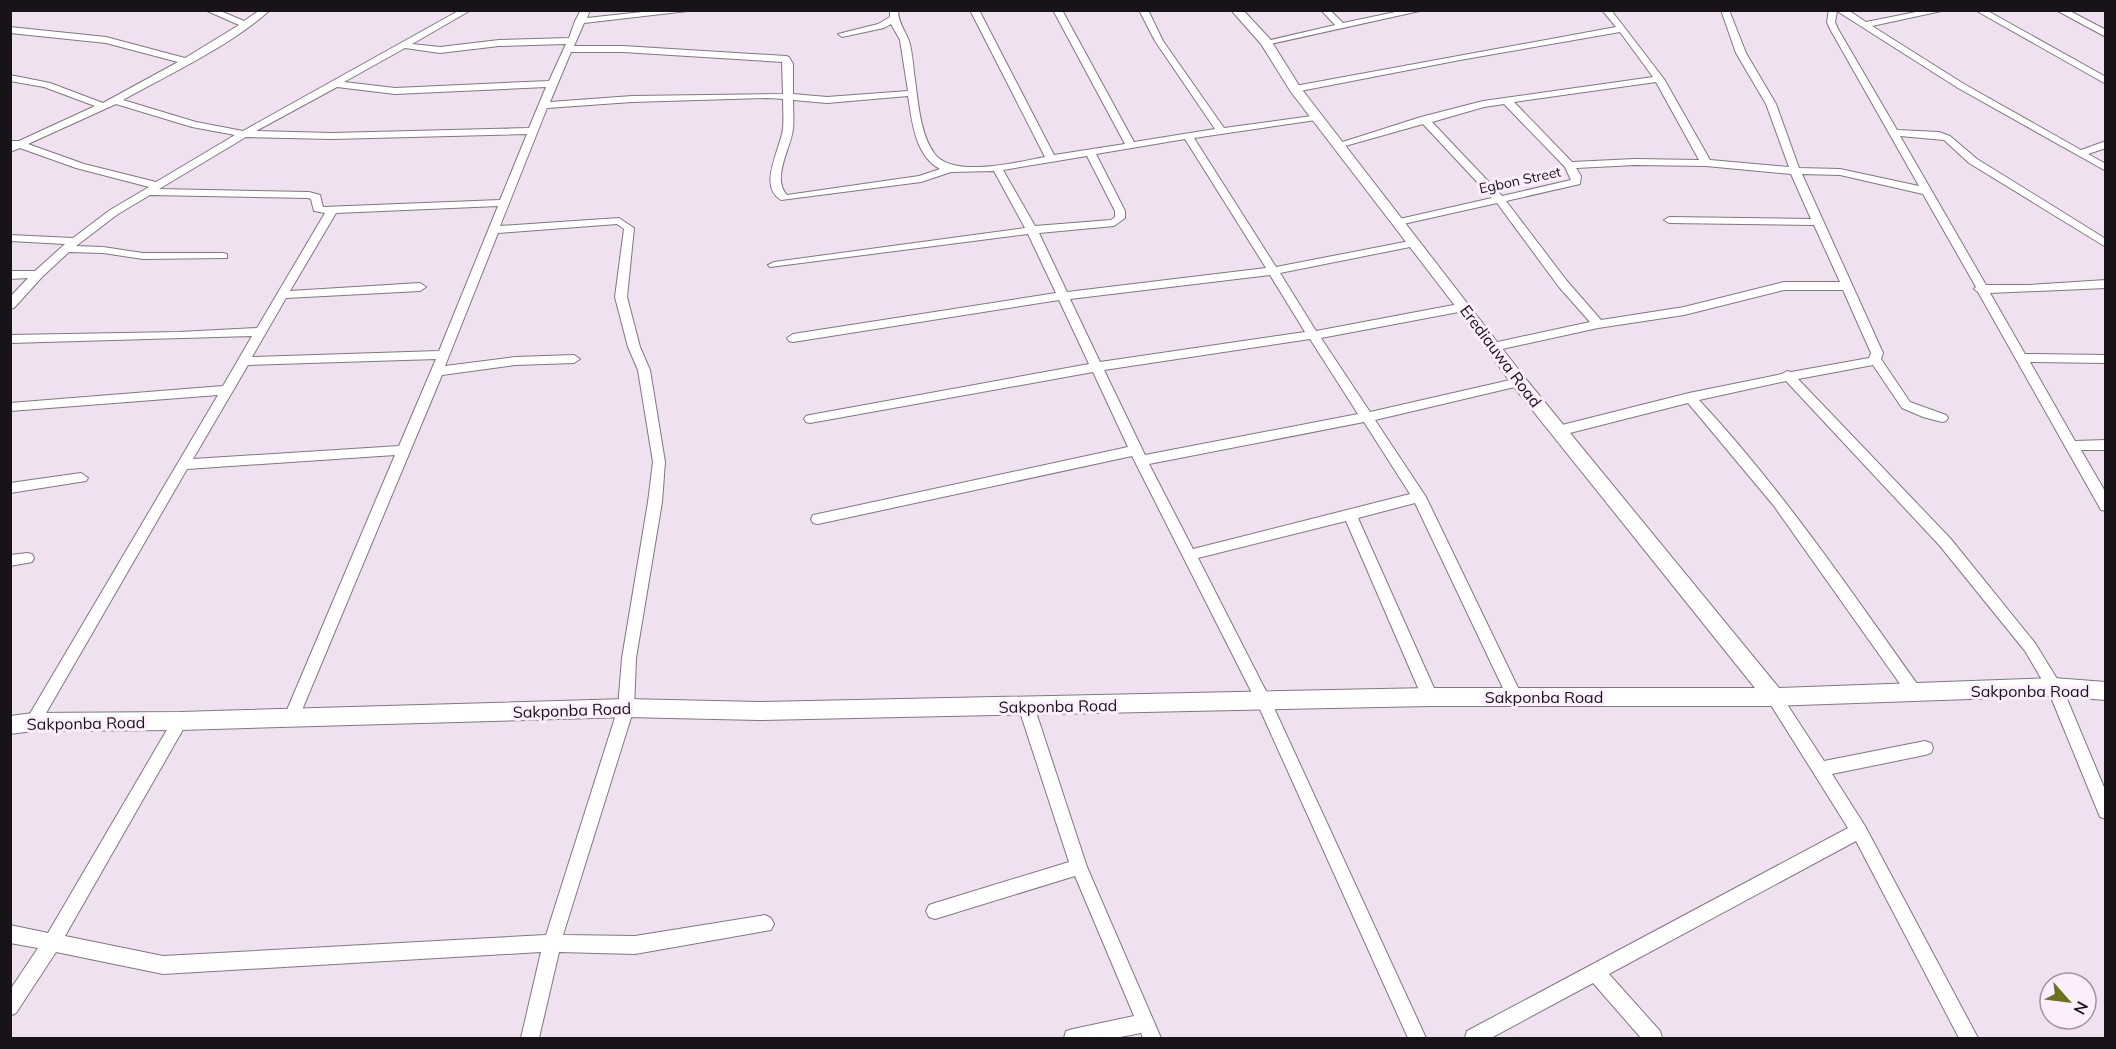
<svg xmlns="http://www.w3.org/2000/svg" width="2116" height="1049" viewBox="0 0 2116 1049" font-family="Mulish,sans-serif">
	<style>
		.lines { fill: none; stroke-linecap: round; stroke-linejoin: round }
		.street-casing { stroke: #837683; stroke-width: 2 }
		.secondary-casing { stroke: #837683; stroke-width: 2 }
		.street { fill: #fff; fill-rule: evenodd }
		.secondary { fill: #fff; fill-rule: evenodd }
		.labels { text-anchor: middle; stroke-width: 6; stroke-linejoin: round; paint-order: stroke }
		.far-street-label { font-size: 14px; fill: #181318; stroke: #fdeefd }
		.street-label { font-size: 16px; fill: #181318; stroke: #fdeefd }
	</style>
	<rect width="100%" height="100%" fill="#efe1ef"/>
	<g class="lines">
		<g class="street-casing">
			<g id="street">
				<path d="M205,10H218L244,21L260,10H270C230,46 171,73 123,100L196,122L243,131L460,10H471L412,44L440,47L499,40L569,38L575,21L581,10H590L587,18L660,10H696L584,23L574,46H623L786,56L789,57L793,64V94L827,97L908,91L900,40L891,24L884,28L842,37L838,34L878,24L890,17V10H898C898,23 905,30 909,41C912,51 913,62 914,73C918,98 919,132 934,153C952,179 1018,162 1045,157L970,10H979L1054,155L1125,144L1053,10H1062L1134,142L1215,129L1155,41L1139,10H1148L1163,41L1224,128L1319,115V119L1316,120L1194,138L1276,267L1415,240L1420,243L1415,246L1280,273L1316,331L1464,303L1468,304L1470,307L1464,311L1321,338L1370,412L1519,378L1525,382L1519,386L1375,420L1426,497L1523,698L1520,703L1515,705L1510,703L1415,503L1358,518L1438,697L1435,702L1430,704L1425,702L1422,697L1346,521L1198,558L1269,697L1426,1038H1408L1258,705L1132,456L818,524L813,523L811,519L813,515L818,514L1128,447L1093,372L810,423L806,422L804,419L806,416L810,415L1089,364L1059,300L793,342L789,341L787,338L793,334L1056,293L1028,234L770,267L768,265L774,262L1025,228L994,171L951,172L921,182L781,200C757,186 781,149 783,128C784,119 783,109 783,99L767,98L632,102L547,108L500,226L619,218L634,228L627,297L640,347L650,370L665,462L662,502L636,658L634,708L563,935L635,936L765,915L771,918L774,924L771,930L635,954L559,952L539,1038H521L541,952L163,974L56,952L16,1013L10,1016V990L38,948L10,943V925L48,933L175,716L180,714L185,716L188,721L185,726L65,936L163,956L546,935L618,708L622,658L648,502L653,462L638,370L628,347L615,297L624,229L617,224L498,233L445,366L515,357L574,355L580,359L574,363L515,365L442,375L297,722L292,724L287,722L284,717L395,455L187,469L38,727L33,729L28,727L25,722L28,717L218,395L10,411V403L223,386L252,336L10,343V335L179,332L257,328L325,213L314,211L311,199L308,198L150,195L118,214L76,246L103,247L143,253H223L227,254V258L143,259L103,253L69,252L42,277L14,308L10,309V297L28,278L10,279V271H35L65,244L10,241V235L73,238L110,210L149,187L76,168L20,148L10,152L12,141H19L95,106L44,87L10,81V75L50,83L103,103L178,62L106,43L10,33V27L106,37L185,58L239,25ZM566,44L549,81L395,88L344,82L405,48L440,53L499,46ZM571,52H623L782,62L783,94L632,96L550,102ZM337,87L395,94L546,87L529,128L332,133L256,131ZM908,96C912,121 915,156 940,169L919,176L787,195C771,178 791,148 793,129C794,120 793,110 793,100L827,103ZM116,104L192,127L235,135L156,182L84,164L28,144ZM527,134L500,200L323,207L320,195L309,192L159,189L246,137L332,139ZM1185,139L1266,268L1067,292L1039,233L1114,226L1125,218V211L1096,154ZM1087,156L1115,211V217L1111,220L1035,226L1003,170ZM498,206L439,351L252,357L286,298L420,291L426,287L420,283L290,291L336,213ZM1270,275L1305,332L1100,362L1070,299ZM1310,339L1358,414L1145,455L1104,370ZM436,359L399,446L193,459L248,365ZM1364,422L1410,494L1193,549L1149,464Z"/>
				<polygon points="1321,10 1330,10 1343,23 1405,10 1424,10 1266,45 1262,42 1335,25"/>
				<path d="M1602,10H1611L1664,79L1710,160L1789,167L1766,104L1736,53L1721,10H1729L1746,53L1776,104L1799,168L1840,169L1919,186L1830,29L1827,22L1829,10H1848L1866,22L1926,10H1946L1872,26L1964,84L2081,150L2106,141V148L2088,154L2106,164V171L1958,88L1837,11L1835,22L1838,29L1897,130L1939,132L1950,136L1977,159L2106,239V247L1969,163L1944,140L1900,136L1986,285H2029L2106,280V288L1990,293L2025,354L2106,355V363L2030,362L2075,441L2106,440V450H2081L2106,493V511L2101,510L1978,292L1974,289L1976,287L1923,194L1840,175L1802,174L1883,353L1881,359L1910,402L1946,415L1948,418L1946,421L1942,422L1923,417L1902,408L1873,365L1798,379L1950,538L2035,643L2062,687L2106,792V819L2100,817L2048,690L2025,651L1940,546L1786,381L1699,400C1782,489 1850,590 1920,688L1923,693L1920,698L1915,700L1910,698L1774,506L1688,403L1558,436L1552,431L1558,426L1689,393L1782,374L1787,371L1791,372L1869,358L1871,353L1843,290H1784L1684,315L1598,328L1493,351L1489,350L1487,347L1489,344L1493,343L1590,322L1559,287L1497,203L1399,225L1395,224V220L1492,198L1423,124L1338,148L1333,145L1421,117L1483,101L1653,77L1620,32L1460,60L1295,92L1290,89L1295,86L1616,27ZM1656,82L1699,160L1635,159L1572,162L1514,102ZM1504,104L1565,167L1571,180L1502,196L1432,122L1484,107ZM1635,165L1706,166L1791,174L1811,219L1669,217L1664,220L1669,223L1814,225L1840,282H1784L1684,307L1601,320L1567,281L1506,201L1580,184L1581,176L1576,168Z"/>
				<polygon points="1975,10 1986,10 2106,77 2106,84"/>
				<polygon points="2056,10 2068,10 2106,30 2106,37"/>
				<polygon points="81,473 88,478 86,481 10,493 10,483"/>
				<polygon points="27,553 32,554 34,558 32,562 10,566 10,555"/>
				<polygon points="1774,690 1779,692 1824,761 1925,741 1931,743 1933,748 1931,753 1925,755 1832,774 1865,826 1978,1038 1959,1038 1856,841 1609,974 1660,1031 1662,1038 1641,1038 1593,983 1491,1038 1465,1038 1467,1031 1848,828 1769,702 1766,697 1769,692"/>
				<polygon points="1026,699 1031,701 1034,706 1087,867 1161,1038 1143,1038 1141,1033 1115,1038 1064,1038 1066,1031 1073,1029 1134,1016 1075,876 935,919 929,917 926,911 929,905 935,903 1069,862 1018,706 1021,701"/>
			</g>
		</g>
		<g class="secondary-casing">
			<polygon id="secondary" points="1231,10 1243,10 1270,39 1300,87 1525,378 1779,688 2054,678 2106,682 2106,700 2054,696 1774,706 1430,706 759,720 626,717 180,730 33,731 10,734 10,716 33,713 180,712 626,699 759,702 1430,688 1755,688 1513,386 1459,311 1291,92 1261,44"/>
		</g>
		<use href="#street" class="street"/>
		<use href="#secondary" class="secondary"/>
	</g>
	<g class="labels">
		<g class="far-street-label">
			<text transform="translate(1520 180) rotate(-12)" y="5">Egbon Street</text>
		</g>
		<g class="street-label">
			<text transform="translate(1501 356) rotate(53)" y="6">Erediauwa Road</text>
			<text x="2030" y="697">Sakponba Road</text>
			<text x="1544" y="703">Sakponba Road</text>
			<text transform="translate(1058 706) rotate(-1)" y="6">Sakponba Road</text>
			<text transform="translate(572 710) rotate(-2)" y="6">Sakponba Road</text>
			<text transform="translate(86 723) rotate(-1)" y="6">Sakponba Road</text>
		</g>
	</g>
	<rect width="2116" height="1049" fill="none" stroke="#181318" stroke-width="24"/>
	<g transform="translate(2068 1001) rotate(118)"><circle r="28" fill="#fdeefd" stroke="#a196a1" stroke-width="1.5"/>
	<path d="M0-4.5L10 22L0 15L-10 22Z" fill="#69731c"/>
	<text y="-9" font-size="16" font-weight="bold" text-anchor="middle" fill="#181318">N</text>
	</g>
</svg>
